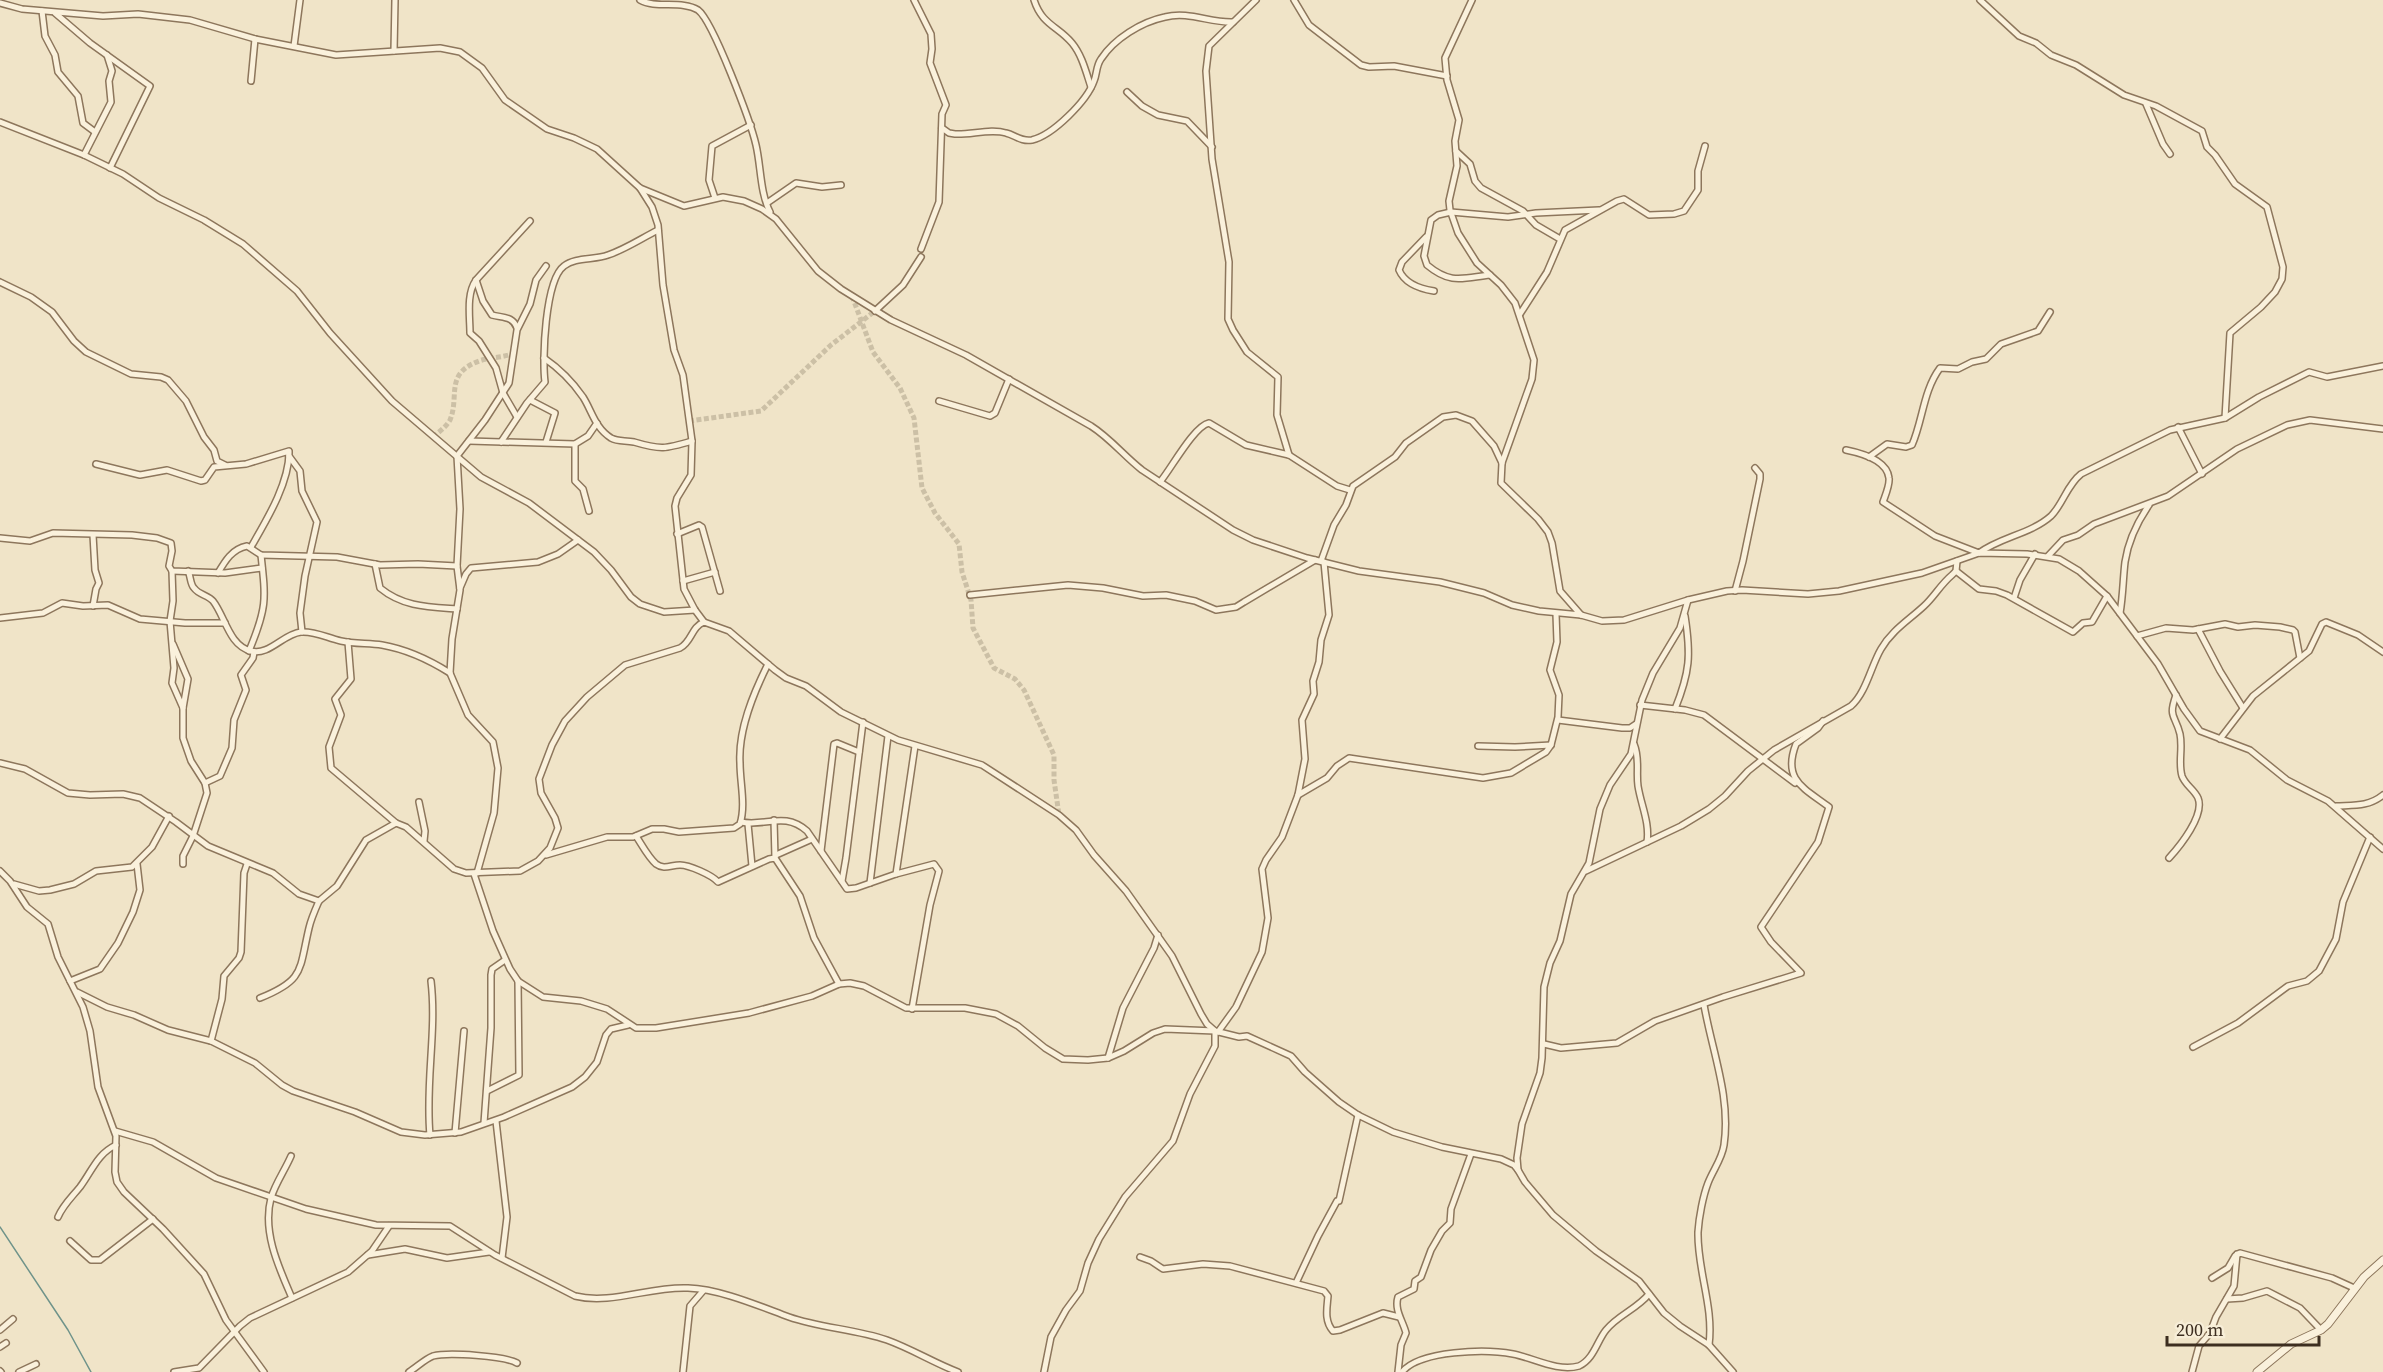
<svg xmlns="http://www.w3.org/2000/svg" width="2383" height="1372" viewBox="0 0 2383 1372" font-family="'Source Serif 4',serif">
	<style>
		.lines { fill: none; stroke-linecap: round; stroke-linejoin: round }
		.stream { stroke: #6f938a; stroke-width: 1.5 }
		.minor-tunnel { stroke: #ccc0a6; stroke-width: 5; stroke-dasharray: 5 2.5; stroke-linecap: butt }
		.minor-casing { stroke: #8d765c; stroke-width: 8 }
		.tertiary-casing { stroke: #8d765c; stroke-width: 9 }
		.minor { stroke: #faf1dc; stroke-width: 5 }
		.tertiary { stroke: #faf1dc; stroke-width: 7 }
	</style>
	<rect width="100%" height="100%" fill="#f0e4c8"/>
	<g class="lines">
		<polyline class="stream" points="0,1227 68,1330 91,1372"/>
		<g class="minor-tunnel">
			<polyline points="852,296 873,352 900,388 914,418 922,488 935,513 959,544 962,572 971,600 973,628 994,668 1015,679 1024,690 1054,755 1054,780 1059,815"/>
			<polyline points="689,421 761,411 831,345 875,311"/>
			<path d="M433,437C439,432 446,427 450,420C460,396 444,374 479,361C490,357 501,358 512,354"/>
		</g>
		<g class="minor-casing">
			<g id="minor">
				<path d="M640,0C656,9 682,0 698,10C713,21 751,123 756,145C761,166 760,193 770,212"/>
				<polyline points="914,0 931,34 932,49 930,63 946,105 942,114 939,202 921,249"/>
				<path d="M1034,0C1042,25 1058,26 1072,43C1082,55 1086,72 1091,87"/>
				<polyline points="1256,0 1209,46 1206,71 1212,159 1229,262 1228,319 1233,330 1247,352 1278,377 1277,415 1289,455"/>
				<polyline points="1294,0 1309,25 1361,65 1369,67 1394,66 1447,76"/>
				<polyline points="1472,0 1445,58 1447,80 1459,120 1455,141 1457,166 1449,201 1450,210 1458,233 1477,263 1501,285 1515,303 1534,360 1532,379 1502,463 1501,483 1538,519 1548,532 1552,543 1560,591 1581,615"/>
				<polyline points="1980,0 2019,36 2036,43 2051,55 2076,65 2124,95 2156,106 2202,131 2207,147 2215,155 2235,184 2267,207 2283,267 2282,279 2275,292 2261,307 2230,333 2225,418"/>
				<path d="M0,3L22,9L103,16L138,14L190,20L255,39L336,55L440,48L460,52L482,68L505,100L547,129L574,138L597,149L640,188L684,206L723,197L744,201L762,209L776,219L818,271L841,289L891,320L966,355L1091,426C1110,438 1124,456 1142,470L1233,530L1253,540L1307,558L1359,571L1440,582L1484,593L1512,605L1539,611L1581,615L1602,621L1624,620L1688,600L1727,591L1742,590L1808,594L1839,591L1922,573L1979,553L2027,554L2059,559L2079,571L2107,596L2158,664L2184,709L2200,731L2250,750L2287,780L2328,801L2383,849"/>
				<polyline points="42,11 45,36 55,55 58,72 78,96 83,123 95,132"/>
				<polyline points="55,13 90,43 150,86 110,168"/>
				<polyline points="294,46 300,0"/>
				<polyline points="394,51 395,0"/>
				<polyline points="251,81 255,39"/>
				<polyline points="1127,92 1142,106 1158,115 1187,121 1212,147"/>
				<polyline points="2146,104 2163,144 2170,154"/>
				<polyline points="0,122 84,155 123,174 159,198 204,220 243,244 297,291 330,333 392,401 481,477 529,503 594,552 611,570 631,597 640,604 664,612 695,610"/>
				<path d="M942,128L949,133L955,134C971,135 991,128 1006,133C1015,135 1021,142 1032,140C1053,135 1087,101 1094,81C1097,74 1096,66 1101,59C1114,39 1141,22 1165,17C1189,11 1210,23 1233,22"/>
				<polyline points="1456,151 1470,164 1475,181 1481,188 1523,211 1536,225 1560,239"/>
				<polyline points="84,155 111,102 109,81 112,71 107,55"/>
				<polyline points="640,188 652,207 658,225 663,285 674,350 683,375 692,441 691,475 677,498 675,506 684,589 695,610 704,622"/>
				<polyline points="715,198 709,180 712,146 751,125"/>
				<polyline points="767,203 796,183 822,187 841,185"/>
				<path d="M1426,237L1402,262L1399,270C1405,284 1421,289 1434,291"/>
				<path d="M1490,275C1463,278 1451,285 1427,265L1424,256L1431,220L1438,215L1451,212L1508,217L1536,213L1599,210"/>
				<path d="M476,280L483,301L492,315C503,318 513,316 517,328"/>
				<polyline points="0,282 31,297 52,312 74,341 86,352 131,374 161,377 168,380 186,401 204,437 214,450 217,461 225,465"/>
				<polyline points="875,311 903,285 921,257"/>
				<polyline points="1520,314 1547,272 1565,230 1617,201 1624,199 1649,215 1674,214 1684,211 1698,190 1698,171 1705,146"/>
				<path d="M544,358C560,369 572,381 583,397C592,411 595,428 611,438C618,442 626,440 634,442C661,450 665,449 692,441"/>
				<polyline points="530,400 555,413 546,442"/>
				<polyline points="939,401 990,416 995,413 1009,379"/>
				<path d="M517,417L503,393L496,368L479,341L470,333C470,317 466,294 476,280L530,221"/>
				<polyline points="2178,427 2202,474"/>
				<polyline points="469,441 575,444 588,436 597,423"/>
				<path d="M501,442L527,403L545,382C542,360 545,280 564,266C575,257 595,260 608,255C626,249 642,238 658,230"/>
				<polyline points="575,444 575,481 583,489 589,511"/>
				<path d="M1846,450C1861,453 1887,460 1889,478C1890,485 1885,496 1883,502L1935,536L1979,553C2000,537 2031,534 2051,516C2063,504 2067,485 2081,474L2170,430L2225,418L2259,397L2309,372L2327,377L2383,366"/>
				<polyline points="289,456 300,471 302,491 317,522 305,576 300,613 302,632"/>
				<path d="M1869,457L1887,444L1906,447L1912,445C1923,420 1923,391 1940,368L1958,369L1972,362L1986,359L2001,344L2038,331L2050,312"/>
				<path d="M96,464L140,475L167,470L201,481L205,480L214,467L246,464L289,451C290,482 266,521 251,547"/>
				<path d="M1160,482C1171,469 1194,426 1209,423L1246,445L1289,455L1337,486L1350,490"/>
				<polyline points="677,534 699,525 702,527 720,591"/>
				<polyline points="0,538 30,541 53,533 132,535 157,538 171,543 172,551 169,566 172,571 225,573 262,568"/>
				<polyline points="2048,556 2063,540 2078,535 2094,524 2168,496 2237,449 2287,425 2310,420 2383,429"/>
				<polyline points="1321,561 1334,525 1346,505 1353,486 1395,457 1406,443 1443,417 1456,415 1472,421 1494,446 1502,463"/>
				<path d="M375,564L380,588C403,607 429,607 457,609"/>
				<polyline points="172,571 173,601 170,621 174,668 172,683 183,708 183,738 191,761 205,783 207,793 193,836 183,856 183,864"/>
				<path d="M188,571C191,577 190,584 194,588C199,595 208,595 213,601C225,616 229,646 251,651C269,656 283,634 301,632C316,631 327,638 341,641C354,644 369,643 382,645C405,649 431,661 450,673"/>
				<polyline points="1956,571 1979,589 1996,591 2007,595 2073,632 2083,623 2092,622 2107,596"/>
				<path d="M218,573C225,561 232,549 247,546L261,555L337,557L380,565L418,564L457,566"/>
				<polyline points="683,581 715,572"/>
				<polyline points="460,588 466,574 471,568 538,562 558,554 578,540"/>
				<polyline points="1735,591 1743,561 1760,479 1760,474 1755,468"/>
				<polyline points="970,595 1068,585 1103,588 1143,596 1166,595 1195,601 1216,610 1236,607 1244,602 1315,560"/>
				<polyline points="2014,598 2020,580 2035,554"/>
				<polyline points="1688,600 1680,628 1653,673 1642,700 1631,754 1610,785 1600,809 1589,863 1571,894 1560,941 1550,963 1544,987 1542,1058 1540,1073 1522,1124 1517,1158 1518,1170 1525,1182 1553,1215 1596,1251 1639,1281 1664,1313 1680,1326 1709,1345 1733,1372"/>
				<polyline points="93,606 96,589 99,583 95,570 93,535"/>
				<path d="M2120,613C2123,596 2123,579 2125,562C2128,542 2138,521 2149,505"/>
				<polyline points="0,618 43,613 62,603 83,606 108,605 140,619 185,623 225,623"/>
				<polyline points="2198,629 2220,671 2243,708"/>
				<polyline points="2137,636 2166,628 2193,630 2225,624 2238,627 2255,625 2280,627 2293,630 2295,632 2300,658"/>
				<polyline points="348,642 351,679 335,699 341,715 329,747 331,768 396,823"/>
				<polyline points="173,644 188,679 183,708"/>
				<path d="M249,651C267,608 266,600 261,555"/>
				<polyline points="1640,705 1685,710 1704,715 1795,783"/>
				<path d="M1675,709C1690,672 1691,655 1685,616"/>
				<polyline points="1558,720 1622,728 1630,728 1636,724"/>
				<polyline points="2220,739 2253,696 2309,651 2322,624 2326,622 2358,635 2383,652"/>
				<path d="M1634,744C1640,758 1636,772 1638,786C1641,805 1650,823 1647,842"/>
				<polyline points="1478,746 1515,747 1551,745"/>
				<path d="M0,763L25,769L68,793L90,795L123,794L140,798L176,822L208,846L273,873L299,894L319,901L337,886L366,840L396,823L406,827L454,869L466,873L520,871L538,861L550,848L558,828L555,818L541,793L539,779L552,745L565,721L587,697L625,665L680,648C692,642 691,627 704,622L729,631L775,670L786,678L806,686L841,712L898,740L982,765L1059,815L1076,830L1094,855L1126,891L1172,956L1201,1014L1207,1024L1215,1031L1239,1037L1247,1036L1291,1056L1305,1072L1339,1102L1358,1115L1393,1132L1442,1147L1501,1159L1514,1165L1518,1170"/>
				<polyline points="205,783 220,776 232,748 234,720 246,690 241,675 253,658 254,652"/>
				<polyline points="1298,795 1327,778 1337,766 1349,758 1483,778 1511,773 1546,752 1551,745 1558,717 1559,695 1550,670 1557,642 1556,614"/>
				<polyline points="419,802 425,831 424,841"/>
				<path d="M2336,806C2354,805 2368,807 2383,795"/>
				<polyline points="774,820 775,858"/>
				<path d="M741,822C766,827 784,811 807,831L847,889L856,888L896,874L915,746"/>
				<polyline points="748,824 752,866"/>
				<path d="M636,836C642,845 648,857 656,864C664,870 671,865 680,865C689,865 712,875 718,882L769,859L775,858L800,896L814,938L839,984"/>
				<polyline points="821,851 834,744 837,743 859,752"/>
				<path d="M546,855L607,837H633L652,829H664L679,832L734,828L740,824C746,805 740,783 740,763C738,730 753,694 768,664"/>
				<polyline points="776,855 812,839"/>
				<path d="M2169,858C2180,846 2205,815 2198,798C2194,789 2185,785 2182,776C2178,763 2183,748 2180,734C2175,714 2168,718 2176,695"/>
				<polyline points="0,871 10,881 27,907 48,924 58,957 83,1007 90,1031 98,1087 116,1136 115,1172 117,1182 124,1192 163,1229 204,1274 226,1320 264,1372"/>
				<path d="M1586,871L1681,826L1709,809L1725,796L1748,771L1774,750L1851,706C1866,693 1871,666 1881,649C1892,630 1909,620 1924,606C1934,597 1941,584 1952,575L1956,571L1957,561"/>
				<polyline points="477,873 494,813 498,768 493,742 468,715 450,673 452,639 460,590 457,566 460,509 457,456 485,420 509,383 517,330 530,304 536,280 546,266"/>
				<polyline points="474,874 493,931 510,969 518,981 543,997 581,1001 607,1009 636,1028 656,1028 749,1013 812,996 839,984 850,983 864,986 906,1008 965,1008 996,1014 1018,1026 1045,1048 1063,1059 1088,1060 1108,1058 1124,1051 1153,1033 1165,1029 1215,1031"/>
				<polyline points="896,874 934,864 939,871 930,905 912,1009"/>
				<polyline points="842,881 846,858 863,722"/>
				<polyline points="870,883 888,736"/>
				<polyline points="14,884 39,891 50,890 74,884 96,871 132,867 152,847 169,816"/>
				<polyline points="70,981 100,969 118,943 133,912 140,890 137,864"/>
				<polyline points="77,992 107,1007 134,1015 168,1030 211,1041 255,1063 282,1085 293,1091 355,1112 401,1132 425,1135 461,1132 504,1117 572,1087 585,1077 597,1062 606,1035 611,1029 628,1025"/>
				<path d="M260,998C305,980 299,970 309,928C311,919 315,910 319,901"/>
				<path d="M1704,1005C1712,1051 1731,1097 1724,1145C1722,1159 1713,1170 1708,1183C1703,1196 1699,1217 1698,1232C1697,1270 1714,1306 1709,1345"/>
				<polyline points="1218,1032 1236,1007 1262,952 1268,918 1262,869 1266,860 1282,837 1298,795 1305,759 1302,720 1314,694 1313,681 1319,662 1321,640 1329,615 1324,562"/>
				<polyline points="211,1041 222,999 224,976 239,958 241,952 244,873 247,864"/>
				<path d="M1544,1044L1561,1048L1617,1043L1655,1021L1723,997L1801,973L1771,942L1761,927L1818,842L1829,807C1804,788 1782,780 1796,744L1818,728L1823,721"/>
				<polyline points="2193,1047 2238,1023 2288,986 2307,981 2319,971 2336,939 2343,902 2370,837"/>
				<polyline points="1108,1058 1123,1008 1154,948 1158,935"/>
				<polyline points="487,1091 519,1075 518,981"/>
				<polyline points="496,1121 507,1217 502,1258"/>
				<polyline points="484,1123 491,1028 491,975 492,969 505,960"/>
				<path d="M115,1131L153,1142L216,1178L306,1209L376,1225L450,1226L495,1255L575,1296C612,1305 650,1286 688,1288C720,1289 759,1306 789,1317C820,1328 855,1329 887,1340C912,1349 934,1363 958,1372"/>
				<polyline points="455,1133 464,1031"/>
				<path d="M430,1135C425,1083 437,1032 431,981"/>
				<path d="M291,1156C285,1170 275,1184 271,1198C262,1232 279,1268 292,1298"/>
				<polyline points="1339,1201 1358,1115"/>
				<path d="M58,1217C63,1205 72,1197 80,1187C92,1171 97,1154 116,1145"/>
				<polyline points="70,1241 91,1260 100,1260 153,1219"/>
				<polyline points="368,1255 405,1249 447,1258 489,1252"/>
				<path d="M1140,1257L1151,1261L1163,1269L1203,1264L1230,1266L1324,1291L1328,1296C1327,1308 1324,1321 1333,1331L1340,1330L1383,1313L1399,1317"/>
				<polyline points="2212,1278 2228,1268 2235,1256 2240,1253 2332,1278 2354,1288"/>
				<polyline points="1296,1283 1318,1236 1337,1201"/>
				<polyline points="2227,1299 2243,1298 2267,1291 2300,1308 2321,1330"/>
				<polyline points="0,1330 13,1319"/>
				<polyline points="0,1347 6,1343"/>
				<polyline points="0,1371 1,1372"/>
				<polyline points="19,1372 36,1364"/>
				<polyline points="174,1372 199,1368 240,1326 250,1318 348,1272 372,1251 389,1226"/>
				<path d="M409,1372C417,1367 425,1359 433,1356C448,1352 505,1356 517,1363"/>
				<polyline points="683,1372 690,1306 703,1291"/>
				<polyline points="1044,1372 1051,1337 1066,1310 1080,1291 1088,1263 1099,1239 1125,1197 1173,1141 1190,1094 1215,1046 1215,1032"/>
				<path d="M1398,1372L1401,1345L1406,1333C1403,1321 1394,1310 1398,1297L1414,1289L1415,1281L1421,1277L1431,1250L1442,1231L1450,1223L1451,1209L1471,1154"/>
				<path d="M1402,1372C1420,1350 1486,1349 1513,1354C1534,1358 1557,1372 1579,1366C1594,1359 1597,1341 1606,1330C1618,1315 1637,1309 1649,1294"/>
				<polyline points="2192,1372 2199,1346 2210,1333 2216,1317 2234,1286 2237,1254"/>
			</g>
		</g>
		<g class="tertiary-casing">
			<polyline id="tertiary" points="2257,1372 2291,1344 2321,1330 2328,1324 2364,1277 2383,1260"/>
		</g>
		<use href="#minor" class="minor"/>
		<use href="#tertiary" class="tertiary"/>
	</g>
	<path d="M2167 1336v9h152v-9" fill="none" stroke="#3d2e20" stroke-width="3"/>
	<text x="2176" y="1336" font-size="18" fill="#3d2e20" stroke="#f7eed8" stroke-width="4.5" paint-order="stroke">200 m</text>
</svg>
